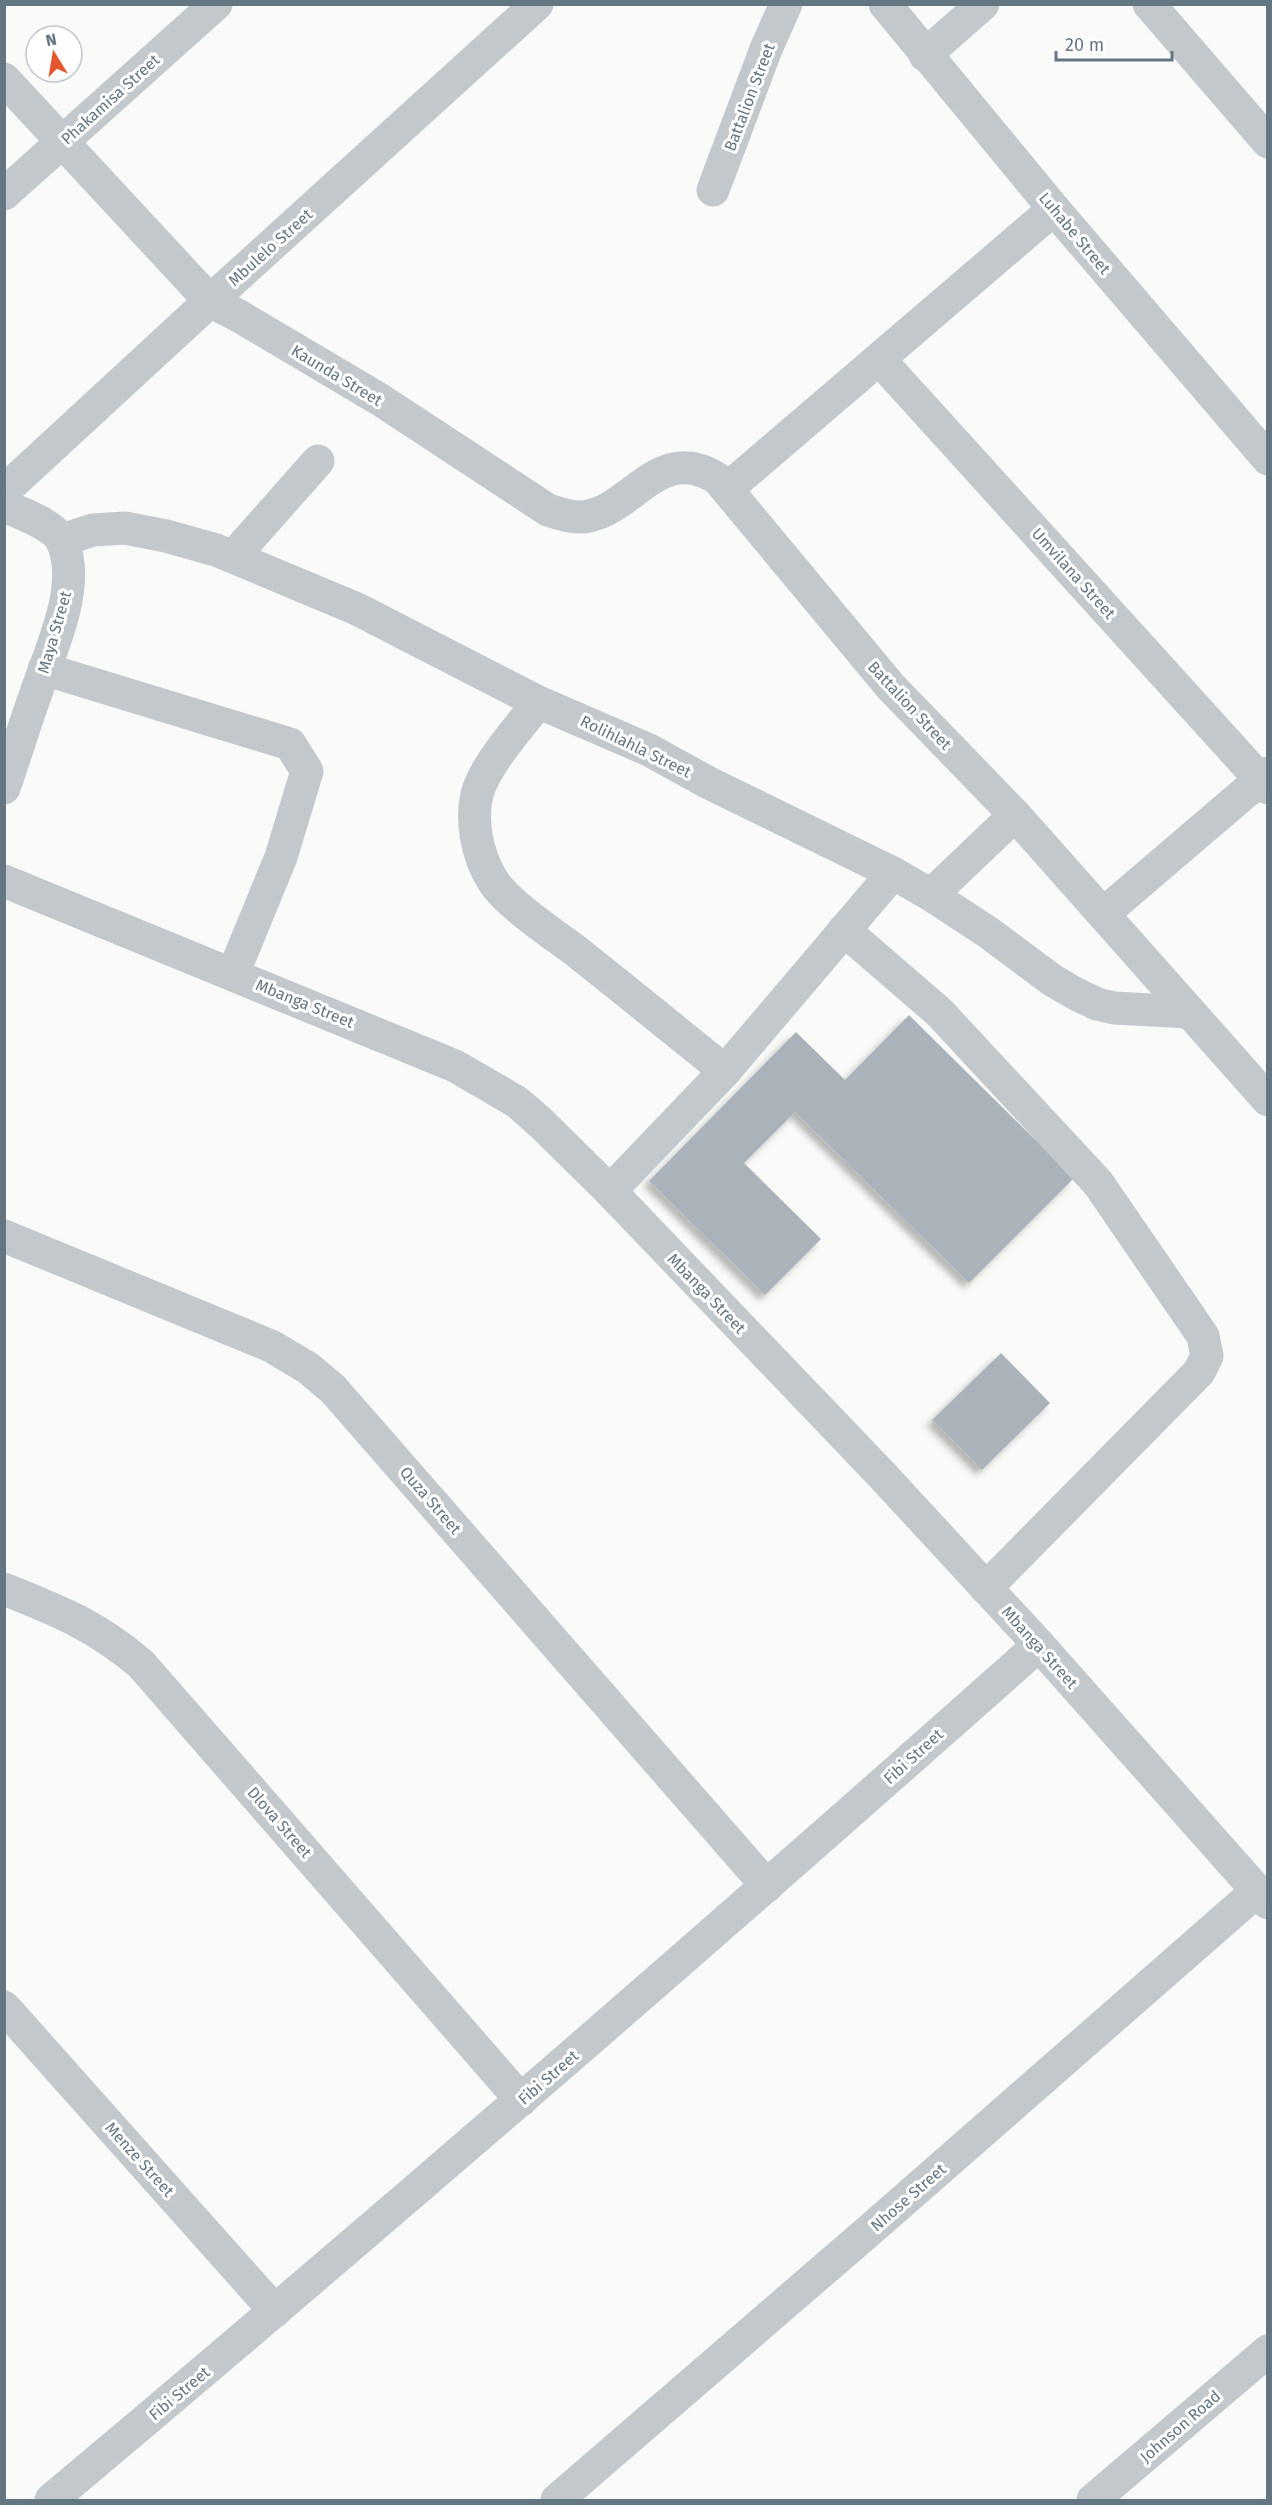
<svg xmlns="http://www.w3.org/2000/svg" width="1272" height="2505" viewBox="0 0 1272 2505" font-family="'Fira Sans',sans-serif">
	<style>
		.building { fill: #aab3b9; filter: url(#shadow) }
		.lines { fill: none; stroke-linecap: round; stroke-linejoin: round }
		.minor { stroke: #c3c8cc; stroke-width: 33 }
		.labels { text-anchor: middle; stroke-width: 6; stroke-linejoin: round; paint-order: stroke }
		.street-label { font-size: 16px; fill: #657683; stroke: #fff }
	</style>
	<defs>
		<filter id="shadow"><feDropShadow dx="-5.5" dy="5.5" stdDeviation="3" flood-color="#0004"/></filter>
	</defs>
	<rect width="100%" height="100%" fill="#fafaf8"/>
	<g class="building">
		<polygon points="909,1015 1074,1178 969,1283 795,1112 744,1163 821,1239 765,1295 649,1181 796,1032 845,1080"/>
		<polygon points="1001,1353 1050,1403 982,1470 932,1420"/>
	</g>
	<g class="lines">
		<g class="minor">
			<polyline points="885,4 1054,209 1268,459"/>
			<polyline points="1149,4 1268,142"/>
			<polyline points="925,55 983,4"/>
			<path d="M4,79L210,301L239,316L379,399L548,510C561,514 575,519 589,516C634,507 661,442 718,479L891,687L1015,815L1268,1100"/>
			<polyline points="713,190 766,49 786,4"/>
			<polyline points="4,194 216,4"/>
			<polyline points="879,359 1268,788"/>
			<polyline points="727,489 1054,209"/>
			<polyline points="4,491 210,301 537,4"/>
			<path d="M4,506C21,513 54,525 62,541C83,586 49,653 35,696C24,726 15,757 4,788"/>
			<polyline points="62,540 93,530 125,528 166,536 216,550 357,609 538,702 649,750 709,783 893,873 931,895 989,933 1052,980 1076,994 1097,1004 1114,1008 1189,1012"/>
			<polyline points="233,557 318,461"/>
			<polyline points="44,669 290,744 307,771 281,857 233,974"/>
			<path d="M538,702C519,729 491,757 479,788C469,817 477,856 493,881C507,903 550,932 572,948C624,989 674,1030 725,1071"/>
			<polyline points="4,881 455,1066 517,1102 542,1124 610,1191 882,1475 1039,1645 1268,1903"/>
			<polyline points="931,895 1015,815"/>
			<polyline points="1103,914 1268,773"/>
			<polyline points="844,930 939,1012 1098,1183 1203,1336 1207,1356 1199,1372 986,1588"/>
			<polyline points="610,1191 725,1071 893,873"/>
			<polyline points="4,1236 271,1346 308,1368 333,1389 767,1886"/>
			<path d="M4,1589C59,1611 95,1625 141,1664L521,2100"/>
			<polyline points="4,2007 275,2311"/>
			<path d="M51,2500C384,2220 713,1935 1039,1645"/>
			<polyline points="557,2500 871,2229 1257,1891"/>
			<polyline points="1093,2500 1268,2351"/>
		</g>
	</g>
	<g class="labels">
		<g class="street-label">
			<text transform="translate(749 97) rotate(-69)" y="6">Battalion Street</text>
			<text transform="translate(110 99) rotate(-42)" y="6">Phakamisa Street</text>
			<text transform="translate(1075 233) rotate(50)" y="6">Luhabe Street</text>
			<text transform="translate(270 247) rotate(-42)" y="6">Mbulelo Street</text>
			<text transform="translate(337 375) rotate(31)" y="6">Kaunda Street</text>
			<text transform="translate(1074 573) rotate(48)" y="6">Umvilana Street</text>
			<text transform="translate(54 632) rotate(-74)" y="6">Maya Street</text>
			<text transform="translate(910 705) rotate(47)" y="6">Battalion Street</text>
			<text transform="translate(636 746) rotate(26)" y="6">Rolihlahla Street</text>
			<text transform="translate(305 1003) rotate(22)" y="6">Mbanga Street</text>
			<text transform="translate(707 1293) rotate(46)" y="6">Mbanga Street</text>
			<text transform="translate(431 1500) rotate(49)" y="6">Quza Street</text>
			<text transform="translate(1040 1647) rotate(48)" y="6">Mbanga Street</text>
			<text transform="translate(913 1756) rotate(-42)" y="6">Fibi Street</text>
			<text transform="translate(280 1822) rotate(49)" y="6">Dlova Street</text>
			<text transform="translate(548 2077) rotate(-41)" y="6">Fibi Street</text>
			<text transform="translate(140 2159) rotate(48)" y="6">Menze Street</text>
			<text transform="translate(908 2197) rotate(-41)" y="6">Nhose Street</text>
			<text transform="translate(179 2393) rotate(-40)" y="6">Fibi Street</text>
			<text transform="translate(1180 2426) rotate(-41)" y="6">Johnson Road</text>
		</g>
	</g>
	<rect width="1272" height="2505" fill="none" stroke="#657683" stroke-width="12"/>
	<g transform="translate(54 54) rotate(349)"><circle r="28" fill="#ffffff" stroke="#c1c8cd" stroke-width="1.5"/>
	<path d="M0-4.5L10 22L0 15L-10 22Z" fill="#e4572e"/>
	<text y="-9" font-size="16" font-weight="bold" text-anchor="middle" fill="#657683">N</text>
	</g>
	<path d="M1056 51v9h116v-9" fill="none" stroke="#657683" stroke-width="3"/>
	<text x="1065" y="51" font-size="18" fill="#657683" stroke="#ffffff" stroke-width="4.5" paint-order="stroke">20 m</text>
</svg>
